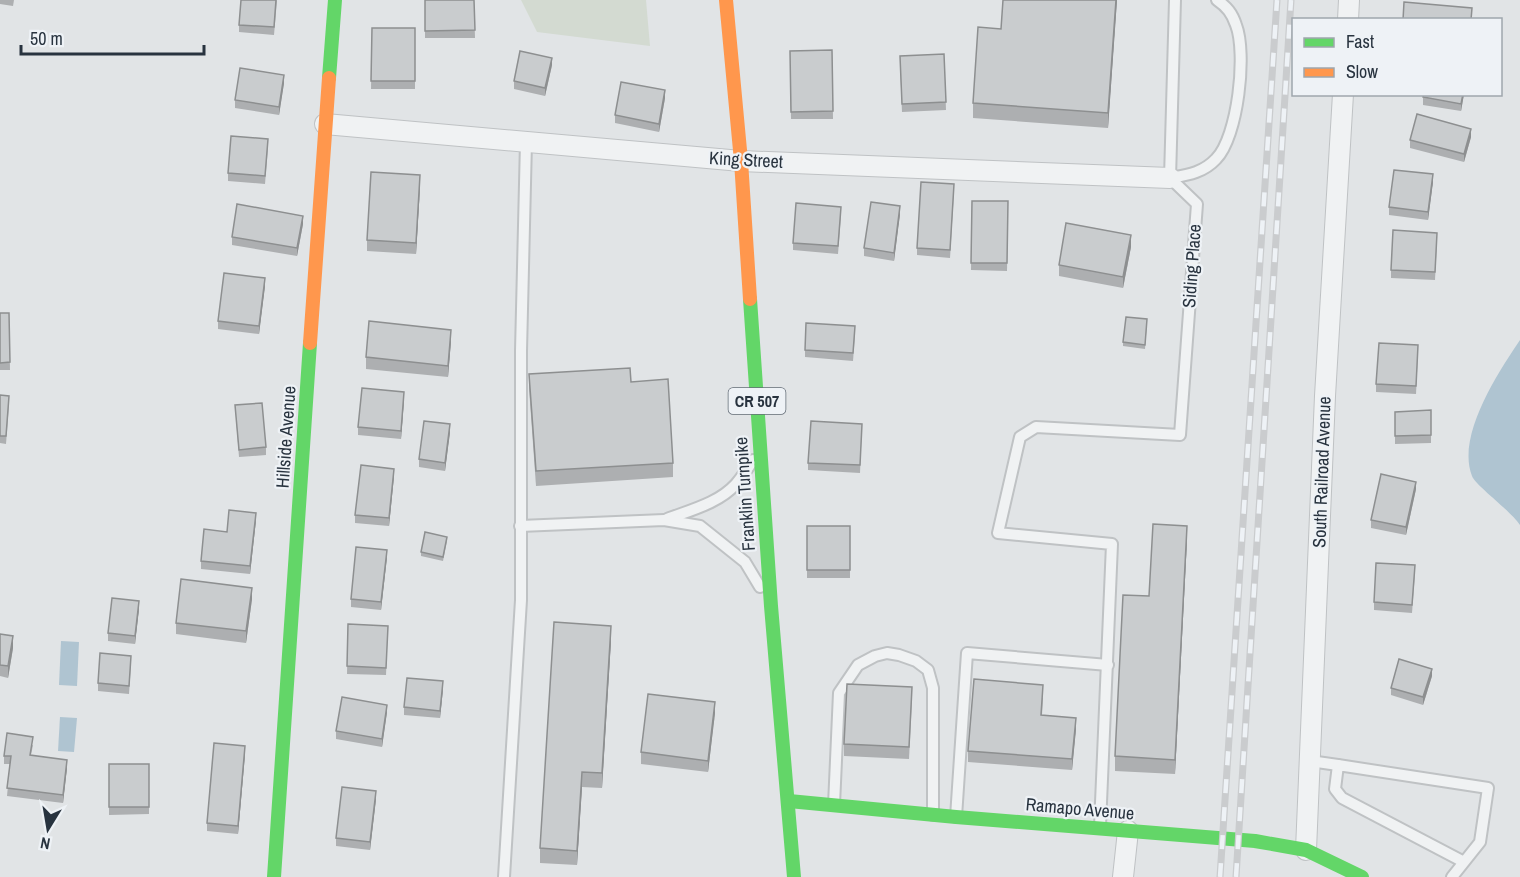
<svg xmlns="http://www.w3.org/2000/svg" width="1520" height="877" viewBox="0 0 1520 877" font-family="'Archivo Narrow',sans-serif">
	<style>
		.green { fill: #d3dad1 }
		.water { fill: #afc4d1 }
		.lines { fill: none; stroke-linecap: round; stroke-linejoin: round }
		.lane-casing { stroke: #bfc2c4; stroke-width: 14 }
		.street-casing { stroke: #bfc2c4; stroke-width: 22 }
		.lane { stroke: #f0f2f3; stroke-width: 10 }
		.street { stroke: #f0f2f3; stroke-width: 20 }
		.fast { stroke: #63d668; stroke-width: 14 }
		.slow { stroke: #ff974d; stroke-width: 14 }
		.rail-casing { stroke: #caccce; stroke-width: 7 }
		.rail { stroke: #eef2f6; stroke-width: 4.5; stroke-dasharray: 14; stroke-linecap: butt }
		.wall { fill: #adafb1 }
		.shaded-wall { fill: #8d8f90 }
		.building { fill: #c9ccce; stroke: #8d8f90; stroke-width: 1.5 }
		.labels { text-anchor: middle; stroke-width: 4.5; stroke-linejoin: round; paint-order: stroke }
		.shield { fill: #eef2f6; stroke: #636c76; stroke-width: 1.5 }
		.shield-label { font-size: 16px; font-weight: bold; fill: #28333f }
		.street-label { font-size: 18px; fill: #28333f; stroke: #eef2f6 }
	</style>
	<rect width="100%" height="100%" fill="#e1e4e6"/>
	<polygon class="green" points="521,0 646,0 650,46 537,32"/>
	<g class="water">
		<path d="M1520,340V525C1511,511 1476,486 1472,476C1456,436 1499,371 1520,340Z"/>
		<polygon points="61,641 79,642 77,686 59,685"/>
		<polygon points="60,717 77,718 74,752 58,751"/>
	</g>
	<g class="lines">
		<g class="lane-casing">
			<g id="lane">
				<path d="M1170,178C1187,175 1203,173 1216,159C1238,137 1247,53 1236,25C1232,13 1227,7 1217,0"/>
				<path d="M667,519C691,510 719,503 736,484C743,476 748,468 753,460"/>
				<polyline points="520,526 664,520 700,526 745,562 760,587"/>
				<polyline points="1310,761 1338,765"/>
				<polyline points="834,805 839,693 858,665 875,656 887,653 899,655 916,661 928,670 933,688 933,815"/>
				<polyline points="956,817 967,653 1108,665"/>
				<polyline points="1100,826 1112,544 998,533 1020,437 1036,427 1180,435 1197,204 1170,178 1175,0"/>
				<polyline points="504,877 521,600 521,351 526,142"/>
				<polyline points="1452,877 1480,842 1488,788 1338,765 1335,789 1342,798 1464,862"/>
			</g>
		</g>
		<g class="street-casing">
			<g id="street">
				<polyline points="1348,20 1349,0"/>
				<polyline points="325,124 741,161 1170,178"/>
				<polyline points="1306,850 1325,396 1343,94"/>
				<polyline points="1123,877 1128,831"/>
			</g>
		</g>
		<use href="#lane" class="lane"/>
		<use href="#street" class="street"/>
		<g class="fast">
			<polyline points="329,78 335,0"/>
			<polyline points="750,299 771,606 794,877"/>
			<polyline points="789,801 956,817 1255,841 1306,850 1362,877"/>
			<polyline points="274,877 310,343"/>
		</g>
		<g class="slow">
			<polyline points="726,0 741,161 750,299"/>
			<polyline points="310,343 329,78"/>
		</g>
		<g class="rail-casing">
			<g id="rail">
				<polyline points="1220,877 1277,0"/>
				<polyline points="1236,877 1291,0"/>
			</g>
		</g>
		<use href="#rail" class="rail"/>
	</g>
	<g class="wall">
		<polygon points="0,0 14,0 13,6 0,4"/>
		<polygon points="277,0 274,35 239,32 239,25"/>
		<polygon points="425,0 474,0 475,38 425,38"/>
		<polygon points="1003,0 1117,0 1108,128 973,118 973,103 1001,29"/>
		<polygon points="372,28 415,28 415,89 371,89"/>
		<polygon points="832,50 833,119 791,119 790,51"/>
		<polygon points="944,54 946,110 902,112 900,64"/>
		<polygon points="552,65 545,96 514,89 514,81"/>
		<polygon points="284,83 279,115 235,108 235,100"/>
		<polygon points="1464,94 1461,111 1423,105 1423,97"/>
		<polygon points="665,98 659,132 615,123 615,115"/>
		<polygon points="1471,137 1464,162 1410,148 1410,140"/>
		<polygon points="268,147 265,184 228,181 228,173"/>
		<polygon points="1433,182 1428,220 1389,215 1389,207"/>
		<polygon points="420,187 416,254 367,251 367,240"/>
		<polygon points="954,191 950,258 917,255 917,248"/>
		<polygon points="972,201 1008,201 1007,271 971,270"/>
		<polygon points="900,214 894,261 864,256 864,248"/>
		<polygon points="841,215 838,254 793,250 793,243"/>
		<polygon points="303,224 297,256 232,245 232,237"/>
		<polygon points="1437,241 1435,280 1391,278 1391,270"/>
		<polygon points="1131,247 1123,288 1059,276 1059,265"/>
		<polygon points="265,286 259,334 218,329 218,321"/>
		<polygon points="0,313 9,313 10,370 0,370"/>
		<polygon points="1147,323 1145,349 1123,346 1123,342"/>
		<polygon points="855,334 853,361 805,357 805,350"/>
		<polygon points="451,341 448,377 366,369 366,357"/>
		<polygon points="1418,352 1416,394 1376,392 1376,384"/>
		<polygon points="529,374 631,382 673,463 673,477 536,486 529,388"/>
		<polygon points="0,395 9,404 6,444 0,443"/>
		<polygon points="404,400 401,439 358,435 358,427"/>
		<polygon points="235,405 266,447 266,455 239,457"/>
		<polygon points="1431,410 1431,443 1395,444 1395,412"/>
		<polygon points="862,424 860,473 808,470 808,463"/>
		<polygon points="450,432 445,471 419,467 419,459"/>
		<polygon points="394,476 389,526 355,523 355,515"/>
		<polygon points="1416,489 1406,535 1371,528 1371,520"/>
		<polygon points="256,520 250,574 201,569 201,561 227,532"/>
		<rect x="807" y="526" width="43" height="52"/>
		<polygon points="1187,540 1175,774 1115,771 1115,756 1149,596"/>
		<polygon points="447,541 443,561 421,556 421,552"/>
		<polygon points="387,557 381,610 351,607 351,599"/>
		<polygon points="1415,573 1412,613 1374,610 1374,602"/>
		<polygon points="252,599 246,643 176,634 176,623"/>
		<polygon points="139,609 135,644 108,641 108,633"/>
		<polygon points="348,624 388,626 386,675 347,674"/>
		<polygon points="0,634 13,648 8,678 0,676"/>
		<polygon points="611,641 602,788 582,787 577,865 540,863 540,848"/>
		<polygon points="131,664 129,694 98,691 98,683"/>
		<polygon points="1432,676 1423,705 1391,695 1391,688"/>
		<polygon points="443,689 440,718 404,715 404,707"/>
		<polygon points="1043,697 1042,715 1076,729 1072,770 968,762 968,751"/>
		<polygon points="912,699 909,759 844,756 844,744"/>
		<polygon points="387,712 382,747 336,739 336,731"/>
		<polygon points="715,713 708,772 641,764 641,752"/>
		<polygon points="33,745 31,755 67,768 63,803 7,796 10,764 4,764 4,756"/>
		<polygon points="245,754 238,834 207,831 207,823"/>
		<polygon points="109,764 149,764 149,814 109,815"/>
		<polygon points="376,799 370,850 336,846 336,838"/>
	</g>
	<g class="shaded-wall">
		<polygon points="1116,0 1117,0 1108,128 1108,113"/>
		<polygon points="552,58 552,65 545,96 545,88"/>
		<polygon points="284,75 284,83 279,115 279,107"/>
		<polygon points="665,90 665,98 659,132 659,124"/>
		<polygon points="1463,94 1464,94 1461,111 1461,104"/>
		<polygon points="1471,129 1471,137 1464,162 1464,154"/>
		<polygon points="1433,174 1433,182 1428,220 1428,212"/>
		<polygon points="420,175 420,187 416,254 416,243"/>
		<polygon points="900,206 900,214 894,261 894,253"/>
		<polygon points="303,216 303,224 297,256 297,248"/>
		<polygon points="1131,235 1131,247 1123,288 1123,277"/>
		<polygon points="265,278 265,286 259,334 259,326"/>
		<polygon points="451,330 451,341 448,377 448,366"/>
		<polygon points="404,392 404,400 401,439 401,431"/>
		<polygon points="450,424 450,432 445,471 445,463"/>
		<polygon points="394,469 394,476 389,526 389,518"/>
		<polygon points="1416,482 1416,489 1406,535 1406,527"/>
		<polygon points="256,513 256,520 250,574 250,566"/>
		<polygon points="1187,526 1187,540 1175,774 1175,760"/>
		<polygon points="387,550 387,557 381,610 381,602"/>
		<polygon points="252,588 252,599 246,643 246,631"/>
		<polygon points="139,601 139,609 135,644 135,636"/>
		<polygon points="611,626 611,641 602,788 602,773"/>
		<polygon points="13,636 13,648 8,678 8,666"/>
		<polygon points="1432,669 1432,676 1423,705 1423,697"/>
		<polygon points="443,681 443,689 440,718 440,711"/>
		<polygon points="715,702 715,713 708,772 708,761"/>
		<polygon points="387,705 387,712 382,747 382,739"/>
		<polygon points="1076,718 1076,729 1072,770 1072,759"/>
		<polygon points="245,746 245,754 238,834 238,826"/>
		<polygon points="67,760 67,768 63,803 63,795"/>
		<polygon points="582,772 582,787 577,865 577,851"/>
		<polygon points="376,791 376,799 370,850 370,842"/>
	</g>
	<g class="building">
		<polygon points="241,0 276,0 274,27 239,25"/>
		<polygon points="425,0 474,0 475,30 425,31"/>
		<polygon points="1003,0 1116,0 1108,113 973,103 978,27 1001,29"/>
		<polygon points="1404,2 1472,8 1471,20 1403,20"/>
		<polygon points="372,28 415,28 415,81 371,81"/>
		<polygon points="832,50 833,111 791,112 790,51"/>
		<polygon points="520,51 552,58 545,88 514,81"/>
		<polygon points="944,54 946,102 902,104 900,56"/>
		<polygon points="240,68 284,75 279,107 235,100"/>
		<polygon points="621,82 665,90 659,124 615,115"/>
		<polygon points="1424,94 1463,94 1461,104 1423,97"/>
		<polygon points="1417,114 1471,129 1464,154 1410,140"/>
		<polygon points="231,136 268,139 265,176 228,173"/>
		<polygon points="1394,170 1433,174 1428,212 1389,207"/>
		<polygon points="371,172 420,175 416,243 367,240"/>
		<polygon points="921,182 954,184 950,250 917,248"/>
		<polygon points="972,201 1008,201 1007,263 971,263"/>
		<polygon points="871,202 900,206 894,253 864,248"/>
		<polygon points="796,203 841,207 838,246 793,243"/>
		<polygon points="237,204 303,216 297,248 232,237"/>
		<polygon points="1066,223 1131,235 1123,277 1059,265"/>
		<polygon points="1393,230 1437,233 1435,272 1391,270"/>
		<polygon points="224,273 265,278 259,326 218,321"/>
		<polygon points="0,313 9,313 10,362 0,363"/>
		<polygon points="1126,317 1147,319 1145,345 1123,342"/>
		<polygon points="369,321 451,330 448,366 366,357"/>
		<polygon points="806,323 855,326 853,353 805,350"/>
		<polygon points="1379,343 1418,345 1416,386 1376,384"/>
		<polygon points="630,368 631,382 668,379 673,463 536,471 529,374"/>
		<polygon points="362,388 404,392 401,431 358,427"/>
		<polygon points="0,395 9,396 6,436 0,436"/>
		<polygon points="262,403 266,447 239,450 235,405"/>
		<polygon points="1431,410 1431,435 1395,436 1395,412"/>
		<polygon points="424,421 450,424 445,463 419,459"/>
		<polygon points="811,421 862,424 860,465 808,463"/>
		<polygon points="361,465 394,469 389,518 355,515"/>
		<polygon points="1381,474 1416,482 1406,527 1371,520"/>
		<polygon points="229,510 256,513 250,566 201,561 204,529 227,532"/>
		<polygon points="1153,524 1187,526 1175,760 1115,756 1123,595 1149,596"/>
		<rect x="807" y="526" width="43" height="44"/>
		<polygon points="425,532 447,537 443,557 421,552"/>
		<polygon points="356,547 387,550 381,602 351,599"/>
		<polygon points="1376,563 1415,565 1412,605 1374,602"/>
		<polygon points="181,579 252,588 246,631 176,623"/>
		<polygon points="112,598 139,601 135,636 108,633"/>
		<polygon points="554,622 611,626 602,773 582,772 577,851 540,848"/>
		<polygon points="348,624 388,626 386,668 347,666"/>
		<polygon points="0,634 13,636 8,666 0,665"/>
		<polygon points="100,653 131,656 129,686 98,683"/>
		<polygon points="1399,659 1432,669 1423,697 1391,688"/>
		<polygon points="407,678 443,681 440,711 404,707"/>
		<polygon points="974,679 1043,685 1041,715 1076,718 1072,759 968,751"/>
		<polygon points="847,684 912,687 909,747 844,744"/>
		<polygon points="648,694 715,702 708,761 641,752"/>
		<polygon points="342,697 387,705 382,739 336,731"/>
		<polygon points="7,733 33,737 30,755 67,760 63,795 7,788 11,756 4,756"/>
		<polygon points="214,743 245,746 238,826 207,823"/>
		<rect x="109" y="764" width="40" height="43"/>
		<polygon points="342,787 376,791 370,842 336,838"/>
	</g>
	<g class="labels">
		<rect class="shield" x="728.5" y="388" width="57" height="26" rx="4.5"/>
		<g class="shield-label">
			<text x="757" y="407">CR 507</text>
		</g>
		<g class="street-label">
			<text transform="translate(746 160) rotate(3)" y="6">King Street</text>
			<text transform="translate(1192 266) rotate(-86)" y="6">Siding Place</text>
			<text transform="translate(286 437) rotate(-86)" y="6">Hillside Avenue</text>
			<text transform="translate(1322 472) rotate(-88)" y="6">South Railroad Avenue</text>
			<text transform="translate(745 494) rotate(-94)" y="6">Franklin Turnpike</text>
			<text transform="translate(1080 809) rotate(5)" y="6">Ramapo Avenue</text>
		</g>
	</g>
	<rect x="1292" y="18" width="210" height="78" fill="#eef2f6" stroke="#9fa6ad" stroke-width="1.5"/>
	<rect x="1304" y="38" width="30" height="9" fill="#63d668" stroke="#9fa6ad" stroke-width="1.5"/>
	<text x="1346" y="48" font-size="18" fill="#28333f">Fast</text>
	<rect x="1304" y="68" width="30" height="9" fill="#ff974d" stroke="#9fa6ad" stroke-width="1.5"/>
	<text x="1346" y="78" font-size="18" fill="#28333f">Slow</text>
	<g transform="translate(48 829) rotate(191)" stroke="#eef2f6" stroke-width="4.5" paint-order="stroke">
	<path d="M0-4.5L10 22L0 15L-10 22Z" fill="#28333f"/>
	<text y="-9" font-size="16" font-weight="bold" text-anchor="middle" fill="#28333f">N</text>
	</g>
	<path d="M21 45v9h183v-9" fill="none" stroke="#28333f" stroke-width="3"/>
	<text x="30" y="45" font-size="18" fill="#28333f" stroke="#eef2f6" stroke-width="4.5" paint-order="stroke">50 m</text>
</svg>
